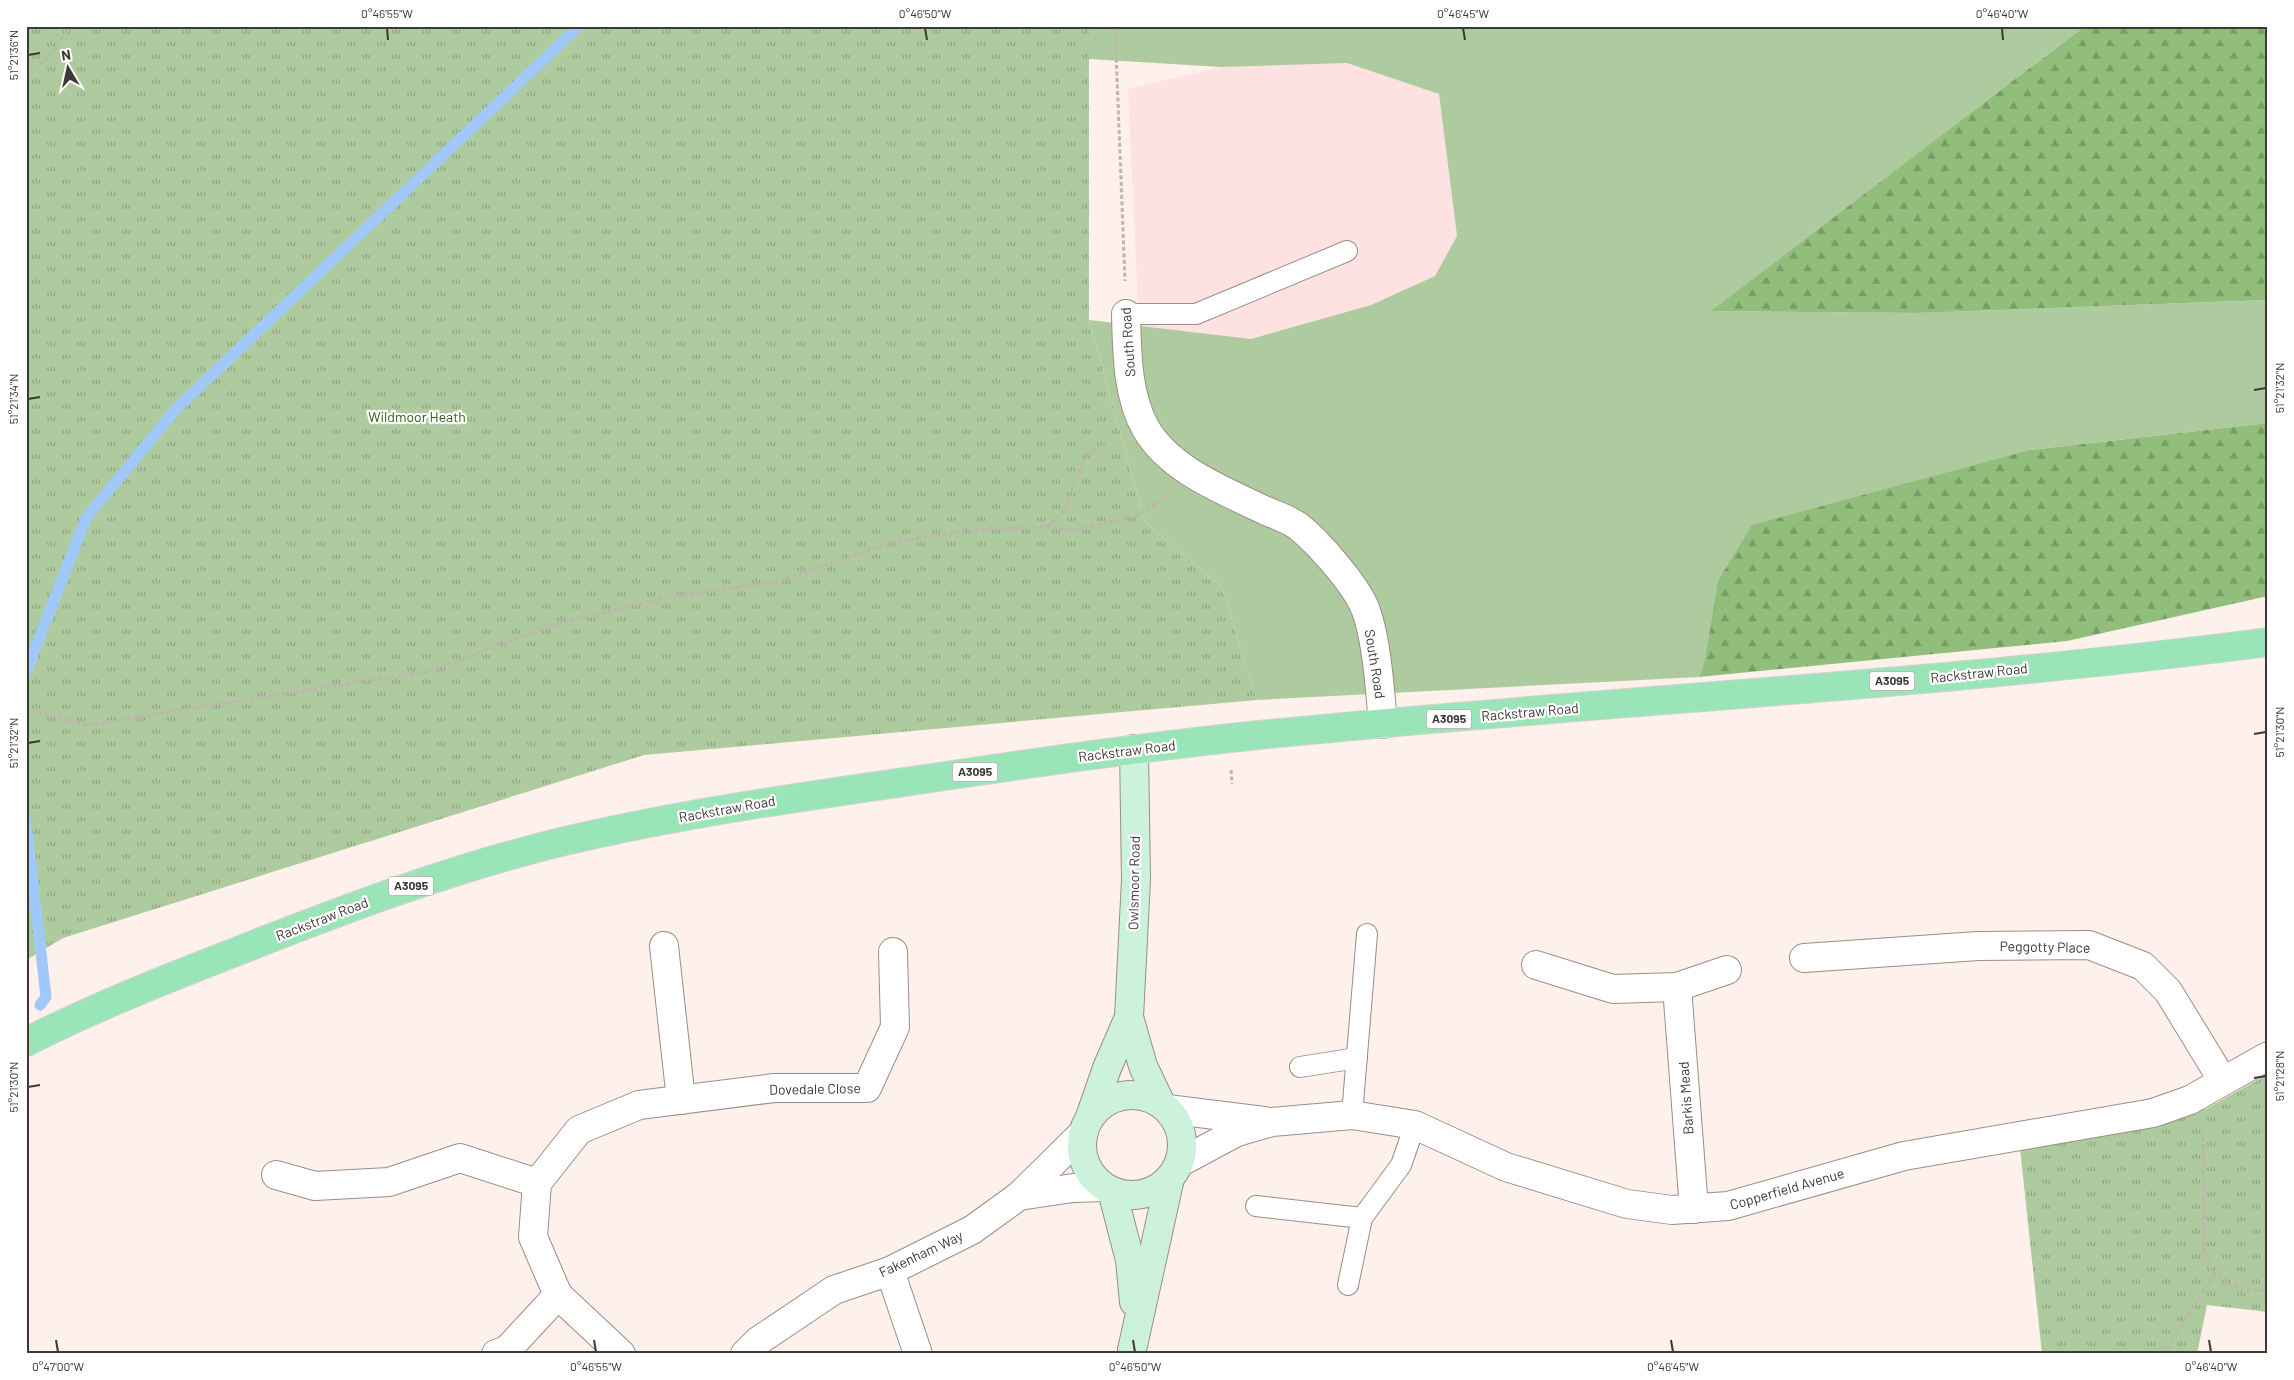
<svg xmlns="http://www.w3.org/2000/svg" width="2294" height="1380" viewBox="0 0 2294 1380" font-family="Barlow,sans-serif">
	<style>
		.industrial { fill: #fde2e1 }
		.grass { fill: #adcb9f }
		.forest { fill: url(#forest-firs) }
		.park { fill: url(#park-tufts) }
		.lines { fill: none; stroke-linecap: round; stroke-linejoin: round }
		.stream { stroke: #a1c8fb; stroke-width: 11 }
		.lane-casing { stroke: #9b8e88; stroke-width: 22 }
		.street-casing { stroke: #9b8e88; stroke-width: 30 }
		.secondary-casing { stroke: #9b8e88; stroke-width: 30 }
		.primary-casing { stroke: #d5d3d3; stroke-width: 30 }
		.path { stroke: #c0b4af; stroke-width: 3; stroke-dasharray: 4 2.5; stroke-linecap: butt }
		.lane { stroke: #fff; stroke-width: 20 }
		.street { stroke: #fff; stroke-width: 28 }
		.secondary { stroke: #cdf2db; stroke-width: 28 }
		.primary { stroke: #9ae5b7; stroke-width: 28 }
		.ticks { fill: none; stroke: #3e3836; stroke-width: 2 }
		.labels { text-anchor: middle; stroke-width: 4.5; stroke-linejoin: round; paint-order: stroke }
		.shield { fill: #fff; stroke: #787472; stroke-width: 1 }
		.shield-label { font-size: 12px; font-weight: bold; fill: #3e3836 }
		.street-label { font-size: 14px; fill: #3e3836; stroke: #fff }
		.park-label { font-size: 14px; fill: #305a16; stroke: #fff }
		.neatline { fill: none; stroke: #3e3836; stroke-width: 2 }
		.ticks-label { font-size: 12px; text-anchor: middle; fill: #3e3836 }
	</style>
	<defs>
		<pattern id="forest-firs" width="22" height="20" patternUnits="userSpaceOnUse" patternTransform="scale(1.25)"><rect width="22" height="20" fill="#91bf7b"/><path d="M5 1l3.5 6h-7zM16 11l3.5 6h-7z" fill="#789c66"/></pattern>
		<pattern id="park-tufts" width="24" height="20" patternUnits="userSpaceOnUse" patternTransform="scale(1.25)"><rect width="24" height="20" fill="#adcb9f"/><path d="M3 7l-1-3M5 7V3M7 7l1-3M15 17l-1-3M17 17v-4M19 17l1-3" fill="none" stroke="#8ea682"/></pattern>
	</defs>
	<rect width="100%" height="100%" fill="#fef0ea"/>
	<polygon class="industrial" points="1347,63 1439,94 1457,237 1435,276 1371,305 1251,339 1139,327 1128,89 1221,67"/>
	<polygon class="grass" points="1089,26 2085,26 1712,311 1918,313 2268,300 2268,423 2030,450 1705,660 1699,677 1257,700 1222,587 1145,522 1089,320 1251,339 1371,305 1435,276 1457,236 1439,94 1347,63 1221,67 1089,59"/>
	<g class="forest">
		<polygon points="2085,26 2268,26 2268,300 1918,313 1711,311"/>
		<polygon points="2268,423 2268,596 2067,641 1699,677 1705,660 1718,581 1752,525 2030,450"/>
	</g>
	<g class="park">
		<polygon points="26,26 1089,26 1089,320 1145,522 1222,587 1257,700 644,755 63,938 26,960"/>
		<polygon points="2268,1074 2268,1312 2207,1305 2197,1354 2042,1354 2020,1148 2206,1109"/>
	</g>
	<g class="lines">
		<g class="stream">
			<polyline points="26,672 86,518 177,408 579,26"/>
			<polyline points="26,821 46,997 40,1005"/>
		</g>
		<g class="lane-casing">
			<g id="lane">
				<polyline points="1126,314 1196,314 1347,251"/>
				<polyline points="1300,1067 1357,1058"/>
				<polyline points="1352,1115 1367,934"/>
				<polyline points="1256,1206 1362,1218"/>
				<polyline points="1348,1285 1362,1218 1401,1165 1415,1125"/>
			</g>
		</g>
		<g class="street-casing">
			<g id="street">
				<path d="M1126,314C1127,352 1127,396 1146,429C1170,470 1223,490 1264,510C1275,515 1288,519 1298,526C1319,543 1355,584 1365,608C1377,639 1380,691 1383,724"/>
				<polyline points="664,946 681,1100"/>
				<polyline points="1804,958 1978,946 2089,945 2143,966 2168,991 2223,1081"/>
				<polyline points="1536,965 1613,989 1677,987 1727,970"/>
				<polyline points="1677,987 1694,1209"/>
				<polyline points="1167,1109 1264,1121"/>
				<polyline points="1179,1163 1237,1132 1272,1122 1352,1115 1415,1125 1506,1167 1627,1204 1672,1210 1728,1206 1904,1156 2153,1113 2190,1100 2268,1056"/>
				<polyline points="276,1175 315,1186 389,1182 460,1158 537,1183"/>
				<polyline points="1019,1196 1073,1188 1104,1187"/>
				<polyline points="890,1271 918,1354"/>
				<polyline points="558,1295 621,1354"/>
				<polyline points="496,1354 507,1350 558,1295 533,1237 537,1183 579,1130 639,1105 774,1088 867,1088 895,1027 893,952"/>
				<polyline points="745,1354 758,1341 834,1290 890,1271 972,1230 1019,1196 1084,1132"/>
			</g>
		</g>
		<g class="secondary-casing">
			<g id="secondary">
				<polyline points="1134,749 1136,880 1129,1017 1143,1066 1161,1104"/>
				<circle cx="1132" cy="1145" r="50"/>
				<polyline points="1090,1117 1107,1068 1129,1017"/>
				<polyline points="1112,1191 1130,1260 1134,1302"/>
				<polyline points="1132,1350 1170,1178"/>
			</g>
		</g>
		<g class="primary-casing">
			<path id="primary" d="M26,1042C95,1007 166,979 238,951C344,909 453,868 565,841C688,812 814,795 939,777C1045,761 1152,746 1259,735C1595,701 1933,686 2268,642"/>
		</g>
		<g class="path">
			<polyline points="1115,26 1125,281"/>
			<polyline points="26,78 52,53 70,26"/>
			<polyline points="1047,527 1066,510 1071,491 1087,454 1113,438"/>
			<polyline points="26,709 88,725 428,671 557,624 668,597 776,582 889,543 971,530 1046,527 1072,531 1135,516 1169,496"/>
			<polyline points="1231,770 1232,784"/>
			<polyline points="2203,1131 2204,1250 2214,1274 2231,1285 2250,1291 2268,1290"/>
			<polyline points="2164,1354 2214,1274"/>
		</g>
		<use href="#lane" class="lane"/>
		<use href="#street" class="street"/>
		<use href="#secondary" class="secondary"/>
		<use href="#primary" class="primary"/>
	</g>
	<path class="ticks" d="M387,28L388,40M925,28L927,40M1463,28L1465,40M2002,28L2003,40M28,55L40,53M2254,390L2266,388M28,399L40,397M2254,734L2266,732M28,743L40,741M2254,1078L2266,1076M28,1087L40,1085M56,1340L58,1352M594,1340L596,1352M1133,1340L1135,1352M1671,1340L1673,1352M2209,1340L2211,1352"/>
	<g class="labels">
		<g class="shield">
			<rect x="1869.5" y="671.5" width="45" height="19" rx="4"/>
			<rect x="1426.5" y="709.5" width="45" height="19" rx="4"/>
			<rect x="952.5" y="762.5" width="45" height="19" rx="4"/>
			<rect x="388.5" y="876.5" width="45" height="19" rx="4"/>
		</g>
		<g class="shield-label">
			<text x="1892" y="685">A3095</text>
			<text x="1449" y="723">A3095</text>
			<text x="975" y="776">A3095</text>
			<text x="411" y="890">A3095</text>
		</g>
		<g class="street-label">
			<text transform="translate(1128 342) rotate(-94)" y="5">South Road</text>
			<text transform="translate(1375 664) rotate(81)" y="5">South Road</text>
			<text transform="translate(1979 673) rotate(-6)" y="5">Rackstraw Road</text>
			<text transform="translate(1530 712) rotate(-5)" y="5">Rackstraw Road</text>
			<text transform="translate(1127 751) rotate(-7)" y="5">Rackstraw Road</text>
			<text transform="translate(727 809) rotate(-10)" y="5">Rackstraw Road</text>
			<text transform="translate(1134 883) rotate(-89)" y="5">Owlsmoor Road</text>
			<text transform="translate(322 919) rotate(-21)" y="5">Rackstraw Road</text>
			<text transform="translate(2045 947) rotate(1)" y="5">Peggotty Place</text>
			<text transform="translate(815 1089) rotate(-1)" y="5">Dovedale Close</text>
			<text transform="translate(1686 1098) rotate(-94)" y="5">Barkis Mead</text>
			<text transform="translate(1787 1189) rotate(-16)" y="5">Copperfield Avenue</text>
			<text transform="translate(921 1254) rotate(-25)" y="5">Fakenham Way</text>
		</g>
		<g class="park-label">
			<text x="417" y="422">Wildmoor Heath</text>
		</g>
	</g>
	<rect width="2294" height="1380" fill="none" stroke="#ffffff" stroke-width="55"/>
	<g transform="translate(68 68) rotate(351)" stroke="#ffffff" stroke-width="4" paint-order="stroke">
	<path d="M0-4L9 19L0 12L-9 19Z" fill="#3e3836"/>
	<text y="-8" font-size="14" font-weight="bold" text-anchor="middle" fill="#3e3836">N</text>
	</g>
	<rect x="28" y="28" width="2238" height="1324" class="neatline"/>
	<g class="ticks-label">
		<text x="387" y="18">0°46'55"W</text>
		<text x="925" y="18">0°46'50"W</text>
		<text x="1463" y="18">0°46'45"W</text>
		<text x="2002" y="18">0°46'40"W</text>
		<text transform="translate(14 55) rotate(-90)" y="4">51°21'36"N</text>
		<text transform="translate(2280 388) rotate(-90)" y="4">51°21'32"N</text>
		<text transform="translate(14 399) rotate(-90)" y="4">51°21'34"N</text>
		<text transform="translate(2280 732) rotate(-90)" y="4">51°21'30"N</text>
		<text transform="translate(14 743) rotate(-90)" y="4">51°21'32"N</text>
		<text transform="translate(2280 1076) rotate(-90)" y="4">51°21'28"N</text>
		<text transform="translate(14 1087) rotate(-90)" y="4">51°21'30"N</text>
		<text x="58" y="1371">0°47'00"W</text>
		<text x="596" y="1371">0°46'55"W</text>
		<text x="1135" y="1371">0°46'50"W</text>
		<text x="1673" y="1371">0°46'45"W</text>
		<text x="2211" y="1371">0°46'40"W</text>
	</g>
</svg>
